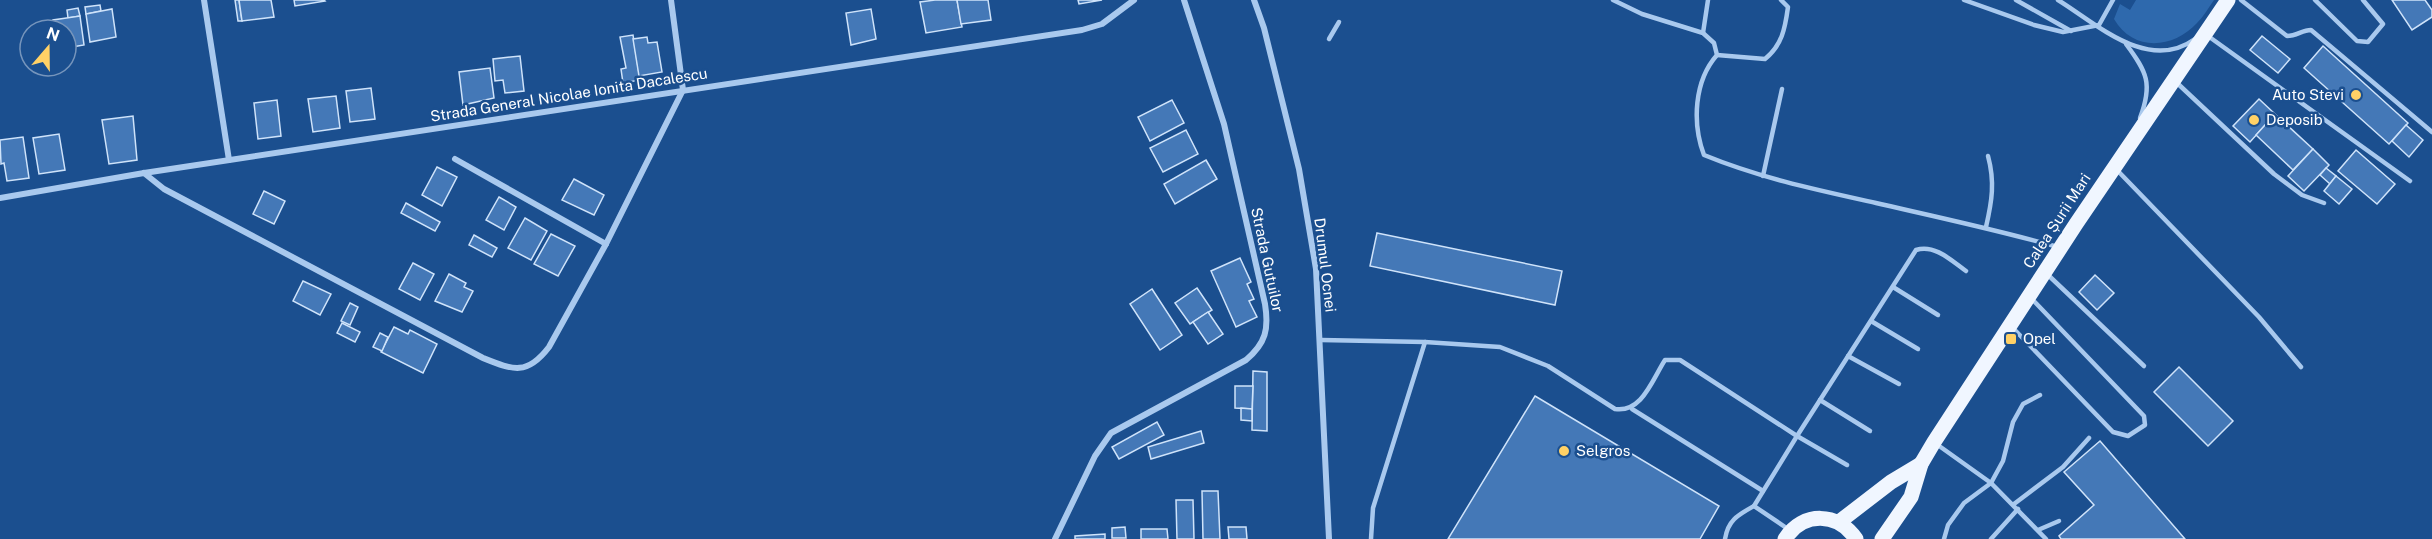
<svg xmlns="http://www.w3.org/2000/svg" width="2432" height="539" viewBox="0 0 2432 539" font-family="'Public Sans',sans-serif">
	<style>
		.green { fill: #2e69ad }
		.building { fill: #4478b7; stroke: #cfe3fa; stroke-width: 1.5 }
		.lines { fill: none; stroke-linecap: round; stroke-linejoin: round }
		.lane { stroke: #a9c9ee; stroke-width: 4.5 }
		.street { stroke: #a9c9ee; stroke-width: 6 }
		.primary { stroke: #f0f6ff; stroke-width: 15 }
		.poi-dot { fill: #ffd166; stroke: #1b4f8f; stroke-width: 2 }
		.labels { text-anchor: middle; stroke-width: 5; stroke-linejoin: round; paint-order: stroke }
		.street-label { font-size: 15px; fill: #fff; stroke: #1b4f8f }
		.poi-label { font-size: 15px; fill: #fff; stroke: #1b4f8f; text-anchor: start }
	</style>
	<rect width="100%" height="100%" fill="#1b4f8f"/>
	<path class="green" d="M2136,0H2214C2209,7 2204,16 2197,23C2173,49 2133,52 2114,19L2120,4L2130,10Z"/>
	<g class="building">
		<polygon points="235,0 239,0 242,21 238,21"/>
		<polygon points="239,0 271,0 274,17 242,21"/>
		<polygon points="294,0 324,0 325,1 295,6"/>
		<polygon points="935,0 957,0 962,27 926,33 920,2"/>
		<polygon points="957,0 988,0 991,20 961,24"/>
		<polygon points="1078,0 1102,0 1079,4"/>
		<polygon points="2392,0 2425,0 2432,10 2432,17 2412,30"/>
		<polygon points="100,5 101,11 86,14 85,7"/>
		<polygon points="78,8 80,16 68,18 67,10"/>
		<polygon points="112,9 116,37 90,42 86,14"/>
		<polygon points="871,9 876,39 851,45 846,13"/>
		<polygon points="80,16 84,45 66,48 66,30 55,30 53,20"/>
		<polygon points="633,35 640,80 623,83 621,69 626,68 620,37"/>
		<polygon points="2262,36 2290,59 2278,73 2250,50"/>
		<polygon points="647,37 648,43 657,42 662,72 639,76 633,39"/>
		<polygon points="2323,46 2408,123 2389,144 2304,68"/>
		<polygon points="72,47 73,54 66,54 66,48"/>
		<polygon points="520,56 524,91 505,93 503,80 495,81 493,59"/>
		<polygon points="490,68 494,98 463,105 459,72"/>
		<polygon points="371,88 375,119 350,122 346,91"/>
		<polygon points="336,96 340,128 313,132 308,99"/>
		<polygon points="2259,99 2275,114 2250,142 2233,126"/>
		<polygon points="277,100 281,136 258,139 254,103"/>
		<polygon points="1172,100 1184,123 1150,141 1138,117"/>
		<polygon points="2275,114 2313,149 2293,170 2256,135"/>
		<polygon points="133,116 137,160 109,164 102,120"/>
		<polygon points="2406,125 2423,140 2409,157 2392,141"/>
		<polygon points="1186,130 1198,154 1163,172 1150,148"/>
		<polygon points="59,134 65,170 39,174 33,138"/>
		<polygon points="23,137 29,178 7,181 4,163 1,164 0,140"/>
		<polygon points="2313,149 2329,165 2304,191 2288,176"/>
		<polygon points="2356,150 2395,184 2377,204 2338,171"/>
		<polygon points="1206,160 1217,179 1175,204 1164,184"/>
		<polygon points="437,167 457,177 442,206 422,195"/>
		<polygon points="2326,168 2336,176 2330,184 2320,175"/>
		<polygon points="2336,176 2352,189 2339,204 2324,191"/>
		<polygon points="574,179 604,195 594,215 562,200"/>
		<polygon points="264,191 285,201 274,224 253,214"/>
		<polygon points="499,197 516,207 504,230 486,220"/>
		<polygon points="406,203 440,222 435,231 401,213"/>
		<polygon points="525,218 547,231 531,260 508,248"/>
		<polygon points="1377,233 1562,271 1555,305 1370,266"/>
		<polygon points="551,234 575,246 558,276 534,264"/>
		<polygon points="474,235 497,248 492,257 469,245"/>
		<polygon points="1240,258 1251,282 1247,284 1254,299 1249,301 1257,317 1236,327 1211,271"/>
		<polygon points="413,263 434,274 420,300 399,289"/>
		<polygon points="449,274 466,283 464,287 473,291 462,312 435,301"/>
		<polygon points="2095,275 2114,293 2097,310 2079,292"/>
		<polygon points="303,281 331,294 320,315 293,301"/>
		<polygon points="1197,288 1212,310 1190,324 1175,303"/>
		<polygon points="1152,289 1182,335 1160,350 1130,304"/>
		<polygon points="350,303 358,307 350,325 341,321"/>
		<polygon points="1208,312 1223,334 1208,344 1193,322"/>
		<polygon points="342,323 360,332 355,342 337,333"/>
		<polygon points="394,327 408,334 410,330 437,344 423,373 381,352"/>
		<polygon points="380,333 388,337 382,351 373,347"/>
		<polygon points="2179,367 2233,421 2208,446 2154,392"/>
		<polygon points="1253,371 1267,372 1267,431 1252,430"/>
		<polygon points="1235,386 1253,386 1252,409 1235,408"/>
		<polygon points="1535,396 1719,506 1700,539 1448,539"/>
		<polygon points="1241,408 1252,409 1252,421 1241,420"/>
		<polygon points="1157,422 1164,435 1119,459 1112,447"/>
		<polygon points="1201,431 1204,443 1151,459 1148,447"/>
		<polygon points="2100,441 2185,539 2061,539 2059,536 2094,505 2064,472"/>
		<polygon points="1202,491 1218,491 1220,539 1203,539"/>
		<polygon points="1176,500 1193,500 1194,539 1177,539"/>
		<polygon points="1125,527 1126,538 1112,538 1112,528"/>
		<polygon points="1228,527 1246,527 1247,539 1229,539"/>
		<polygon points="1141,529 1167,529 1168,539 1141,539"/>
		<polygon points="1105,534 1105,539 1075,539 1075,536"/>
	</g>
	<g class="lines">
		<g class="lane">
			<path d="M1613,0L1642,14L1703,33L1714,43L1717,55C1694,81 1692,123 1704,155C1760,178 1817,190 1876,203C1937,217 1998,230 2058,247"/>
			<polyline points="1964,0 2034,25 2063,32 2099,25 2113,0"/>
			<polyline points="2016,0 2071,31"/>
			<path d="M2058,0C2097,24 2148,73 2195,39"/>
			<path d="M2241,0L2287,36C2297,36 2302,30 2311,30L2432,132"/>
			<polyline points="2315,0 2357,41 2368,42 2383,24 2363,0"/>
			<polyline points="1703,33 1708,0"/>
			<polyline points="2208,36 2410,181"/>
			<polyline points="1329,39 1339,22"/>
			<path d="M2126,44C2147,72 2153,84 2140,118"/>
			<path d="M1717,55L1765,59C1782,45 1785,29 1788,7L1781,0"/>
			<polyline points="2176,82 2274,174 2302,195 2324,203"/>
			<polyline points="2116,169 2259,317 2301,367"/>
			<polyline points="1763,176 1782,89"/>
			<path d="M1986,227C1992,201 1995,182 1988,156"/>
			<polyline points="2047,274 2144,366"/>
			<polyline points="1893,287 1938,315"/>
			<polyline points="1871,321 1918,349"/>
			<polyline points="2012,327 2113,432 2128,436 2145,425 2144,416 2031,298"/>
			<path d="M1321,340L1425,342L1500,347L1548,366L1615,409C1642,413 1652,380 1665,360H1680L1797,436L1754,506L1788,529"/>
			<polyline points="1848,356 1899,384"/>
			<polyline points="1820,400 1870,431"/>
			<polyline points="1632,409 1763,491"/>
			<polyline points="1935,443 1991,483 2046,539"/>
			<path d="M1847,465L1797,436L1916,250C1935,244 1952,261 1966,271"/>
			<polyline points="2014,504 2063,467 2089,438"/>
			<polyline points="2038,530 2059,521"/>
			<polyline points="1371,539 1373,508 1425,342"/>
			<path d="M1725,539C1728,520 1738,515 1754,506"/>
			<polyline points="1944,539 1948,525 1964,503 1991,483 2003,461 2013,422 2023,404 2040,395"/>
			<polyline points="1991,539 2018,509"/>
		</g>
		<g class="street">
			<polyline points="204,0 229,160"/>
			<polyline points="1254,0 1264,28 1299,169 1316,269 1329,539"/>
			<polyline points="455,159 606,244"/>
			<path d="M144,173L164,189L483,358C513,370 527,376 549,347L606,244L683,90L671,0"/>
			<polyline points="0,198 144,173 1082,30 1102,24 1134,0"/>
			<path d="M1055,539L1095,456L1111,433L1246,360C1266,343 1269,329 1265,304L1224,124L1184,0"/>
		</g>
		<g class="primary">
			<polyline points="1839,522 1891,482 1921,464"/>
			<path d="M1785,539C1803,511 1838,512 1856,539"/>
			<polyline points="1882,539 1911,497 1921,464 1934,442 2076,224 2228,0"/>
		</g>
	</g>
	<g class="poi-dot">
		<circle cx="2356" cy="95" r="6"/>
		<circle cx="2254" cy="120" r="6"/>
		<rect x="2005" y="333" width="12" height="12" rx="3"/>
		<circle cx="1564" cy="451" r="6"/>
	</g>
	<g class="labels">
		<g class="street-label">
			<text transform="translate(569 95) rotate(-9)" y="5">Strada General Nicolae Ionita Dacalescu</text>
			<text transform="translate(2057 221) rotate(-57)" y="5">Calea Șurii Mari</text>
			<text transform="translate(1267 260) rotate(78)" y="5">Strada Gutuilor</text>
			<text transform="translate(1325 265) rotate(83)" y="5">Drumul Ocnei</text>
		</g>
		<g class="poi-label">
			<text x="2344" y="100" text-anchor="end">Auto Stevi</text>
			<text x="2266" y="125">Deposib</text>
			<text x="2023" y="344">Opel</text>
			<text x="1576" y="456">Selgros</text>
		</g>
	</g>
	<g transform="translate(48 48) rotate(20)"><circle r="28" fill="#1b4f8f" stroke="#7695bc" stroke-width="1.5"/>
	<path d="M0-4.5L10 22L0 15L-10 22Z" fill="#ffd166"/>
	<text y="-9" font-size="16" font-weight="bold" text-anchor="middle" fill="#ffffff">N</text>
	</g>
</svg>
